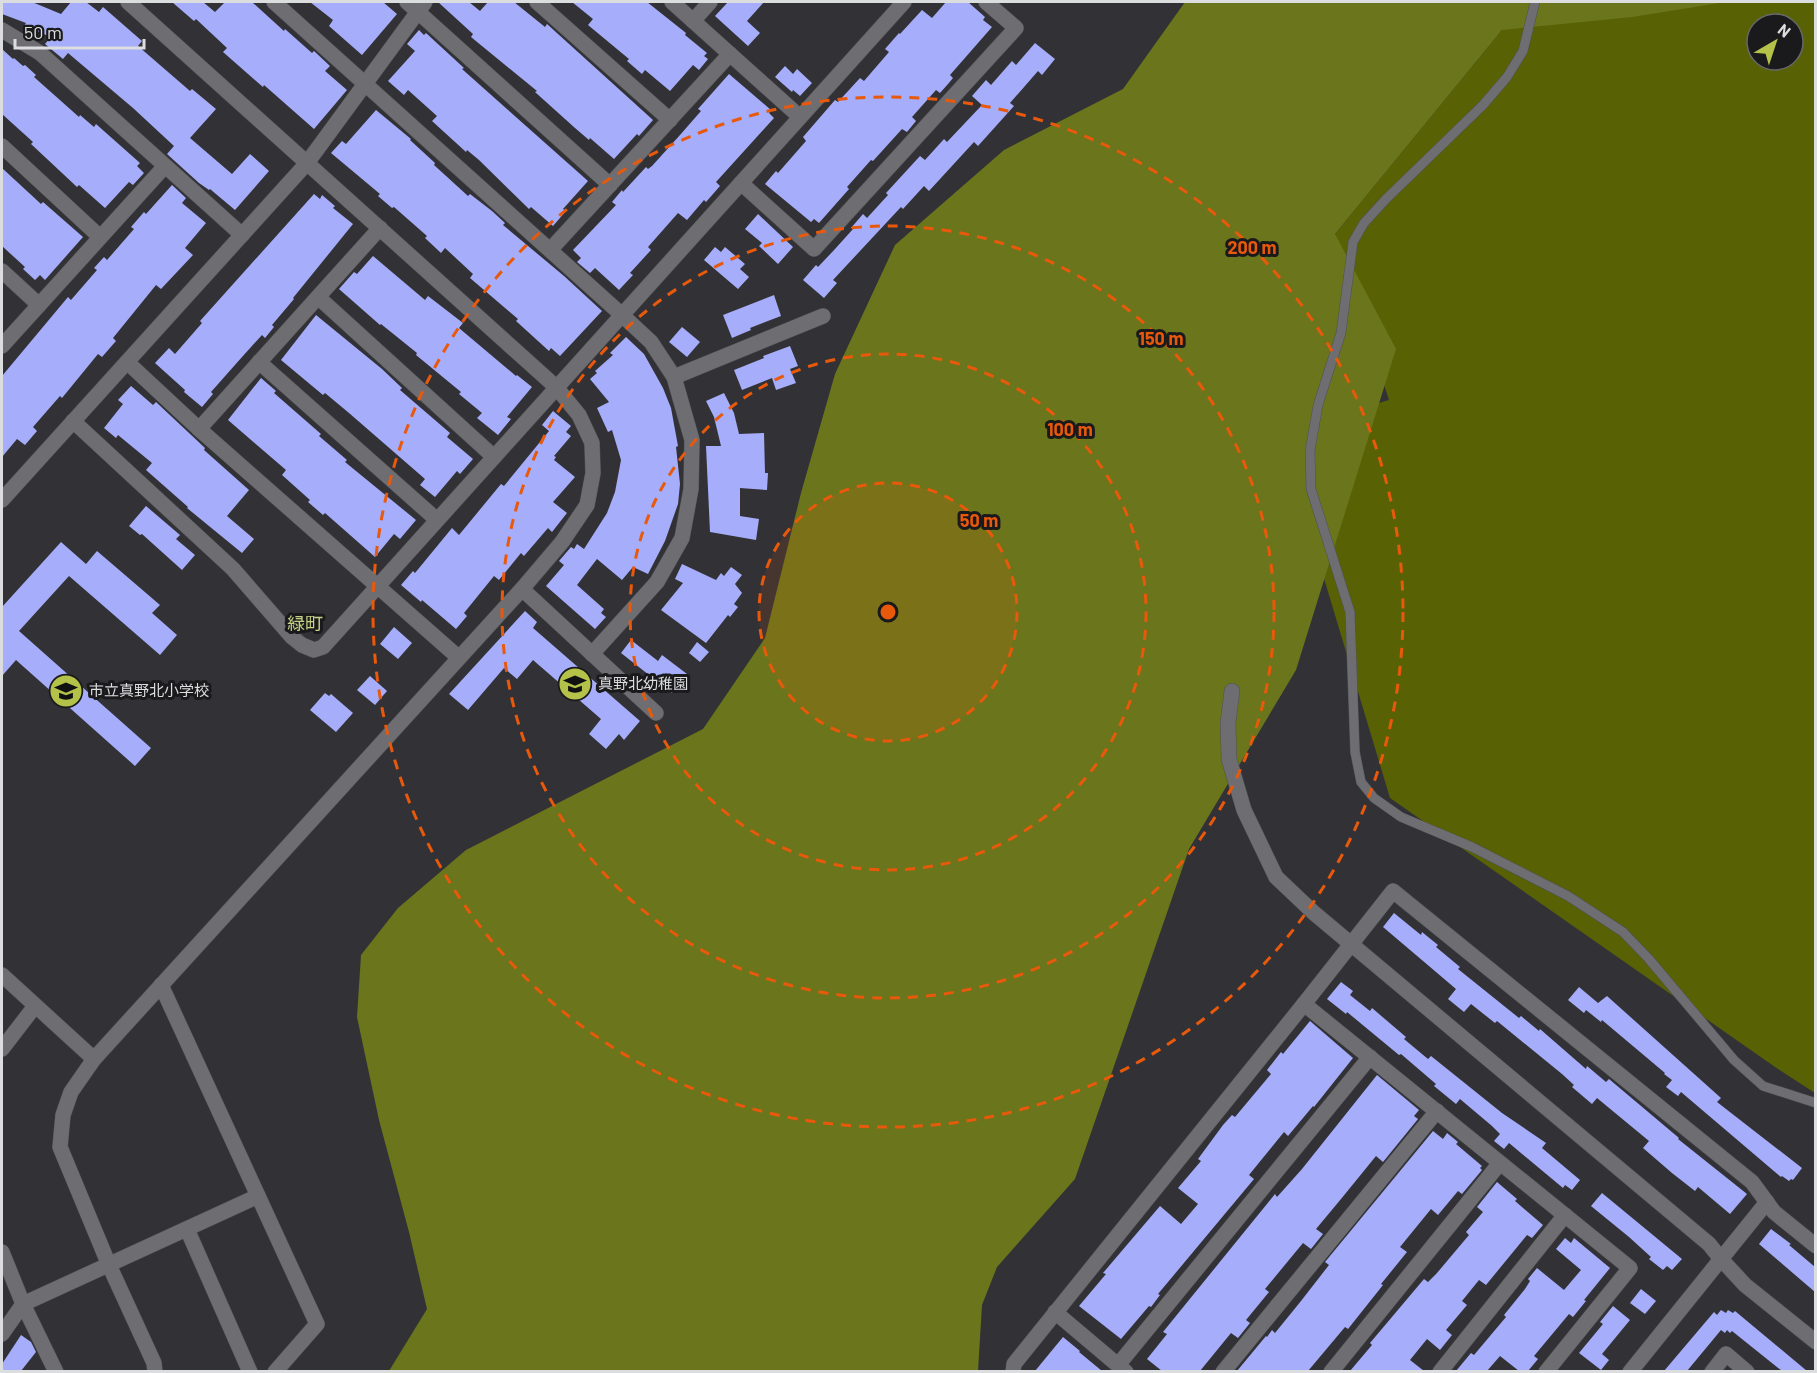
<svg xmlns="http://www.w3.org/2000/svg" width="1817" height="1373" viewBox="0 0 1817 1373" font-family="Barlow,'Noto Sans JP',sans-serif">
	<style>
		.green { fill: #596105; fill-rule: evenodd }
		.forest { fill: #6b751b }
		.building { fill: #a6adfa }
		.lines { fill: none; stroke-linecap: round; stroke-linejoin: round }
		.service-casing { stroke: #505154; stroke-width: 10 }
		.minor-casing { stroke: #505154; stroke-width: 16 }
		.tertiary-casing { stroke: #505154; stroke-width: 16 }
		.service { stroke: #6e6e72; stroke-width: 9 }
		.minor { stroke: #6e6e72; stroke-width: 15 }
		.tertiary { stroke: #6e6e72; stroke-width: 15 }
		.ring { fill: none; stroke: #e8590c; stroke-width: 3; stroke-dasharray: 10 8 }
		.labels { text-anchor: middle; stroke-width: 6; stroke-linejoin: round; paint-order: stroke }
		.poi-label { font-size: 15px; fill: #dcdddf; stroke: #1a1a1c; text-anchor: start }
		.quarter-label { font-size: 18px; fill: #c6d185; stroke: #1a1a1c }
		.centre { fill: #e8590c; stroke: #1a1a1c; stroke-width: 3 }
		.ring-label { font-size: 18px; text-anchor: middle; font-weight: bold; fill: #e8590c; stroke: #1a1a1c; stroke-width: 6; stroke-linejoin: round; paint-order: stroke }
	</style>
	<rect width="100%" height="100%" fill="#323236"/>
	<path class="green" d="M1462,2H1815V1093L1775,1067L1390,798L1280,432L1389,400L1335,234L1502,30ZM1757,24H1793V60H1757Z"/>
	<polygon class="forest" points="1185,2 1726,2 1632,17 1502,30 1335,234 1396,349 1296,670 1189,849 1075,1179 997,1267 982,1305 978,1371 389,1371 427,1309 409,1232 379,1120 357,1017 361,955 398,908 466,850 703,729 765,638 801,493 835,374 895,245 1004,150 1123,89"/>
	<g class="building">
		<polygon points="2,2 32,2 61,14 71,2 86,2 99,12 103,7 142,41 138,46 190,91 192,89 216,109 190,138 232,174 250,154 269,171 235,210 210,189 209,190 199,183 167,154 174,146 133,108 68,53 63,59 45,44 51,37 24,26 26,23 2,14"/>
		<polygon points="172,2 203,2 215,12 225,2 252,2 284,31 285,29 312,53 314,51 330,66 325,71 347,90 314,129 264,85 263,87 223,52 227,48 196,19 194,21"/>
		<polygon points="310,2 383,2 397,14 362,55 329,26 333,20"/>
		<polygon points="438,2 469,2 480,11 488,2 514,2 545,27 547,24 653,120 639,136 637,134 614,159 590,138 589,140 575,128 535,92 537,91 471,37 473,34"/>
		<polygon points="572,2 647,2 686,33 685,35 707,53 704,56 708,59 699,70 693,65 670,91 645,70 642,74 627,61 629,59 588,25 593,19"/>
		<polygon points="728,2 764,2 747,21 760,33 748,46 715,16"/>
		<polygon points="946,2 968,2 985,17 983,20 992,27 950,75 953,78 948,84 940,93 936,90 912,117 916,121 907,132 902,129 873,161 871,160 847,187 849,189 819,223 814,219 811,222 765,184 776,171 778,173 806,141 803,137 835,100 838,102 860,78 864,81 889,52 885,49 899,33 900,34 922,10 932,18"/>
		<polygon points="419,30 424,35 426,33 464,68 462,69 588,181 563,209 566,211 553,226 531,207 529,209 479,160 467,150 466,152 432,121 437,116 408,90 404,95 388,81 415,51 407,44"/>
		<polygon points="1035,43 1055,59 1042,75 1038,71 1010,103 1014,106 978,146 974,142 929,191 924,186 903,209 901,207 833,280 837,283 824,298 803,280 816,265 818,267 835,249 853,229 851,228 863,214 867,218 888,195 886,193 920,156 925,160 944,139 947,142 982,105 972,96 986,80 991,85 1012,61 1016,65"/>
		<polygon points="2,49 13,59 14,58 23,66 25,65 36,75 34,77 79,117 80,115 94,127 96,124 140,163 137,166 144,173 133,185 129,182 105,208 79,185 77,187 31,144 33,142 2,114"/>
		<polygon points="785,66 793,74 797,69 812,83 800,96 793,90 792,92 775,77"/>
		<polygon points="729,74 771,110 769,113 774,118 716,182 720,186 706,202 704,200 687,220 678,213 648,247 651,250 630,273 633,275 619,290 595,268 590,273 577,262 581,258 573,250 616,205 612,202 622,190 623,192 646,167 648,169 652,166 680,135 701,111 698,109"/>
		<polygon points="376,110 411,139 410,140 435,163 434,165 468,196 470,194 492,211 505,223 503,225 564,276 602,311 560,356 551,348 549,351 516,321 518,319 470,278 473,274 445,248 441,253 425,238 427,236 394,207 392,208 378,196 380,194 331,153 342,141 346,144"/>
		<polygon points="2,168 41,204 43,202 83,237 45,280 40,275 35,280 23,269 25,267 2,246"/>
		<polygon points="172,185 186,198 182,203 206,223 185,248 193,255 161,289 156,285 113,338 116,341 102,357 98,354 62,398 60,396 33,427 37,431 25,445 17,439 2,457 2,376 68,297 71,300 97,270 94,268 104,257 107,260 134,229 131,227 144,212 146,214"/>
		<polygon points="314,194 320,199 322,195 335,206 333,208 353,224 293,298 294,299 272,325 274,327 265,338 262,335 242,357 211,392 213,394 202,407 184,392 185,390 155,363 169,348 175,354 202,323 200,321"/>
		<polygon points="758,214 793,247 778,264 759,246 762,243 745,229"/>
		<polygon points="715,247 721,252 725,247 745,264 740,269 749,277 738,289 704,260"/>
		<polygon points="373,256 425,300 428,296 463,323 459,328 516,376 517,375 532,387 507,417 511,419 498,435 477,418 482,413 459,394 461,392 416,355 417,353 381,324 380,325 339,289 354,272 357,274"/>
		<polygon points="774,295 781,316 750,328 751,330 732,338 723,315"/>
		<polygon points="316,315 382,369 402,388 400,390 450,433 447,437 473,459 460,474 457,471 435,497 420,485 425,479 349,413 325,393 323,395 281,360"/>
		<polygon points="682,327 700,342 687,357 669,342"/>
		<polygon points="626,337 644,354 663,388 671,408 678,446 676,447 680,484 678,504 665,541 648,574 633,567 622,580 597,559 577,585 604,609 601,613 606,617 595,629 546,586 564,565 559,561 571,547 574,549 577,544 584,549 607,513 615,492 621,460 612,430 608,432 597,408 609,402 590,379 597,373 595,371 613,355 610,353"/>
		<polygon points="790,346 798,366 790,369 796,383 776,390 772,378 742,390 734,370 764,358 763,356"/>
		<polygon points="261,378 276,391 274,393 321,434 319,436 347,460 345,462 416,520 400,539 394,534 375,557 325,513 323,515 308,502 310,500 282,475 286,470 228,420"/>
		<polygon points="131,386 153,405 156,402 205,448 204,450 249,490 227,516 254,539 242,553 187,508 188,507 146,470 152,463 118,435 116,438 104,428 123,404 118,400"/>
		<polygon points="724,393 734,413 739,434 764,433 765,473 768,473 767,490 740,488 740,516 759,519 756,540 710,532 706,446 721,446 714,417 706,401"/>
		<polygon points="553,411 571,426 566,432 571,436 554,456 556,457 554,460 575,477 553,502 567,513 552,532 548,528 524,556 521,553 499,580 494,576 464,613 467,616 456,629 422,600 421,602 401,585 413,571 415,573 452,528 459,535 501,484 504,486 549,431 542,425"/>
		<polygon points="146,506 180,535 176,539 195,555 182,570 142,534 140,535 129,526"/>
		<polygon points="61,542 86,564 97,551 160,605 152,613 177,635 160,655 69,576 19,631 151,748 135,766 16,660 2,676 2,607"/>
		<polygon points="682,564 716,580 721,573 724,576 731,567 742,575 735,584 742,593 734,604 738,607 730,617 728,615 706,643 661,610 683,583 675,579"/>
		<polygon points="525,611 537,622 533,628 640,721 624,740 619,734 606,749 589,734 601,719 533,660 517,679 504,668 468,710 449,694"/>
		<polygon points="394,627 412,643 398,659 380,644"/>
		<polygon points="631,640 658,661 662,655 687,674 672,693 621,653"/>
		<polygon points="697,642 709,652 700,662 689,653"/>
		<polygon points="370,676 387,691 375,705 357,690"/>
		<polygon points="325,693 329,696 331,694 353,713 336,732 310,710"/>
		<polygon points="1394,913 1421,935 1422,932 1438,945 1436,947 1460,967 1458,969 1519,1018 1521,1016 1539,1031 1540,1029 1586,1069 1587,1066 1606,1082 1609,1079 1679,1138 1678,1139 1747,1194 1730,1214 1698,1187 1695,1191 1672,1173 1643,1148 1649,1141 1597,1098 1592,1104 1572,1087 1574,1085 1562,1074 1497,1021 1495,1023 1471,1004 1464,1012 1448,999 1456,989 1383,927"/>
		<polygon points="1341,982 1353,991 1350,995 1370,1011 1372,1008 1406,1037 1404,1039 1428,1059 1431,1056 1502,1113 1546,1143 1542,1148 1580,1180 1572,1190 1565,1185 1563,1188 1509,1143 1504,1149 1494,1141 1500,1134 1492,1126 1460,1099 1456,1104 1434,1086 1436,1084 1401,1054 1399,1055 1347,1012 1346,1014 1327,999"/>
		<polygon points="1579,987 1598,1003 1607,996 1721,1098 1717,1102 1802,1168 1793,1180 1791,1179 1789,1181 1782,1176 1781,1177 1681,1092 1678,1096 1666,1087 1672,1080 1664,1074 1665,1073 1602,1020 1601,1022 1586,1010 1584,1013 1568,1000"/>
		<polygon points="1310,1021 1353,1058 1314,1107 1313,1106 1288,1136 1284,1132 1249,1175 1254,1179 1158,1294 1160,1295 1151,1307 1149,1306 1121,1339 1079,1306 1106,1274 1103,1273 1160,1206 1181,1224 1198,1204 1178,1188 1201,1161 1198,1159 1223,1125 1232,1115 1235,1117 1271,1074 1267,1070 1281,1052 1283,1054"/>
		<polygon points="1377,1075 1419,1110 1414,1116 1418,1119 1383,1162 1376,1156 1341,1199 1316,1229 1323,1234 1311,1249 1303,1243 1265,1289 1269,1292 1246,1320 1250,1323 1238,1338 1231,1333 1200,1371 1162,1371 1147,1359 1167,1334 1163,1332 1275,1194 1277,1197 1302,1169"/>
		<polygon points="1433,1131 1443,1139 1447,1133 1458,1142 1456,1144 1482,1166 1480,1168 1482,1170 1462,1194 1458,1191 1438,1215 1431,1209 1400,1247 1407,1252 1381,1284 1383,1285 1348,1329 1345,1327 1308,1371 1237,1371 1266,1336 1267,1337 1272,1330 1275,1333 1301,1301 1329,1265 1325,1262"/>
		<polygon points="1497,1182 1517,1199 1515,1201 1543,1225 1532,1238 1527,1235 1486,1285 1479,1280 1462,1301 1467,1305 1446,1330 1452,1335 1440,1350 1427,1339 1410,1360 1424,1371 1350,1371 1372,1345 1370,1343 1424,1279 1428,1282 1437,1273 1469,1235 1466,1232 1483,1212 1477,1207"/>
		<polygon points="1602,1193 1682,1259 1672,1270 1667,1266 1663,1270 1649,1259 1651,1257 1629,1237 1591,1206"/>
		<polygon points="1771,1229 1791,1244 1789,1245 1815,1267 1815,1292 1759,1244"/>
		<polygon points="1565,1238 1571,1243 1574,1238 1610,1268 1584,1300 1586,1301 1573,1317 1569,1314 1534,1356 1538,1359 1528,1371 1519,1371 1500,1356 1487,1371 1456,1371 1471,1353 1474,1355 1506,1317 1504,1315 1525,1289 1530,1281 1528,1279 1537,1268 1564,1290 1581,1270 1556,1249"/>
		<polygon points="1641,1289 1656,1301 1645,1314 1630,1303"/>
		<polygon points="1613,1306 1630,1320 1602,1354 1609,1360 1601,1370 1579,1353 1603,1324 1600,1322"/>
		<polygon points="1721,1310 1726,1313 1728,1310 1733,1313 1735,1311 1807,1371 1782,1371 1732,1331 1730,1333 1727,1330 1725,1333 1721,1330 1687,1371 1664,1371 1714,1312 1717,1315"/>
		<polygon points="21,1335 31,1342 36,1352 21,1371 2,1371 2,1364"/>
		<polygon points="1063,1337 1080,1351 1079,1352 1102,1371 1035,1371"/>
	</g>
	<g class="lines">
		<g class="service-casing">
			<polyline id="service" points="1535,2 1523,51 1507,77 1483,105 1386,199 1364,223 1353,242 1341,333 1318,405 1310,451 1311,489 1350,612 1355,752 1361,782 1374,798 1401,817 1472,847 1568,896 1623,932 1648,958 1734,1060 1763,1086 1816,1103"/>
		</g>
		<g class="minor-casing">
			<g id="minor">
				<polyline points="128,2 556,387 579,415 592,443 593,473 587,505 562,542 522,589 94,1059 71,1092 63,1115 60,1147 109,1265 154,1363 155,1372"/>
				<polyline points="274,2 622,315 651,342 674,377 692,440 691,489 682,538 657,582 592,654"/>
				<polyline points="407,2 610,185"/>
				<polyline points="537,2 670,120"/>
				<polyline points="672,2 800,117"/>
				<polyline points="693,21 710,2"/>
				<polyline points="2,30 40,53 242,235"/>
				<polyline points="2,146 100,237"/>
				<polyline points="741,183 814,249 1016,28 986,2"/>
				<polyline points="551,249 730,54"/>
				<polyline points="2,271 39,305"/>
				<polyline points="318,297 494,457"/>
				<polyline points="2,346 165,166"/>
				<polyline points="127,362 199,429 458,657"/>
				<polyline points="259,362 437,520"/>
				<polyline points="674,377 823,316"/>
				<polyline points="73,421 233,569 292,637 302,645 314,650 323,647 904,2"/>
				<polyline points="199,429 380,228"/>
				<polyline points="522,589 656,713"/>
				<polyline points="1232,691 1228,723 1229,759 1244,810 1276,877 1314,913 1709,1244 1721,1259 1767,1202"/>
				<polyline points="2,975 94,1059"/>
				<polyline points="161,985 317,1324 275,1372"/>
				<polyline points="1304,1004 1630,1268 1546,1372"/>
				<polyline points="2,1049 35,1006"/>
				<polyline points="187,1229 250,1372"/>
				<polyline points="2,1252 23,1304 56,1372"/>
				<polyline points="1055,1312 1126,1372"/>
				<polyline points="2,1334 23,1304 258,1196"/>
				<polyline points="1118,1365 1370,1057"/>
				<polyline points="1013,1372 1014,1364 1304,1004 1393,891 1752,1182 1774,1212 1816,1246"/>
				<polyline points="1223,1372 1437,1111"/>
				<polyline points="1331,1372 1500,1163"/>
				<polyline points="1440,1372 1565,1215"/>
				<polyline points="1712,1372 1726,1354 1747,1372"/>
			</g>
		</g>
		<g class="tertiary-casing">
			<g id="tertiary">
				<polyline points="2,500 307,163 425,2"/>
				<polyline points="1630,1372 1721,1259 1745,1285 1816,1342"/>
			</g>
		</g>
		<use href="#service" class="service"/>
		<use href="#minor" class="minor"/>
		<use href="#tertiary" class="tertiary"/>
	</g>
	<circle cx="888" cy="612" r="129" fill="#e8590c" fill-opacity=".12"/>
	<g class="ring">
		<circle cx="888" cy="612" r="129"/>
		<circle cx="888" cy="612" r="258"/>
		<circle cx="888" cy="612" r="386"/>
		<circle cx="888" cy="612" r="515"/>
	</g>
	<defs>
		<g id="school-disc" transform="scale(1.725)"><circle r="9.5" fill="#b4c24a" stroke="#1a1a1c"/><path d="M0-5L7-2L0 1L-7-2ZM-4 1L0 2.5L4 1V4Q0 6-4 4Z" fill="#111"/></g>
	</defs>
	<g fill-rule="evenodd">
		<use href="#school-disc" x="575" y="684"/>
		<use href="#school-disc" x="66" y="691"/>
	</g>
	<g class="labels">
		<g class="poi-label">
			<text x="598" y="689">真野北幼稚園</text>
			<text x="89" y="696">市立真野北小学校</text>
		</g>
		<g class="quarter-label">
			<text x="305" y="630">緑町</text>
		</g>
	</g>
	<circle cx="888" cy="612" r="9" class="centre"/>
	<g class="ring-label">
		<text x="1252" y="254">200 m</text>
		<text x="1161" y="345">150 m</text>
		<text x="1070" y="436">100 m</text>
		<text x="979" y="527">50 m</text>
	</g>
	<rect width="1817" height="1373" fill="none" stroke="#dcdddf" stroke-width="6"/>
	<g transform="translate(1775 42) rotate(39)"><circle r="28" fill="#1a1a1c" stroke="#68686a" stroke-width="1.5"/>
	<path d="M0-4.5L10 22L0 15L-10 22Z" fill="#b4c24a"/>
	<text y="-9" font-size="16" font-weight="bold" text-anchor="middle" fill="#dcdddf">N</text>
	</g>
	<path d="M15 39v9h129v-9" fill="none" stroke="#dcdddf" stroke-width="3"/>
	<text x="24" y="39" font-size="18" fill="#dcdddf" stroke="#1a1a1c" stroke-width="4.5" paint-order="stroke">50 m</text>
</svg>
